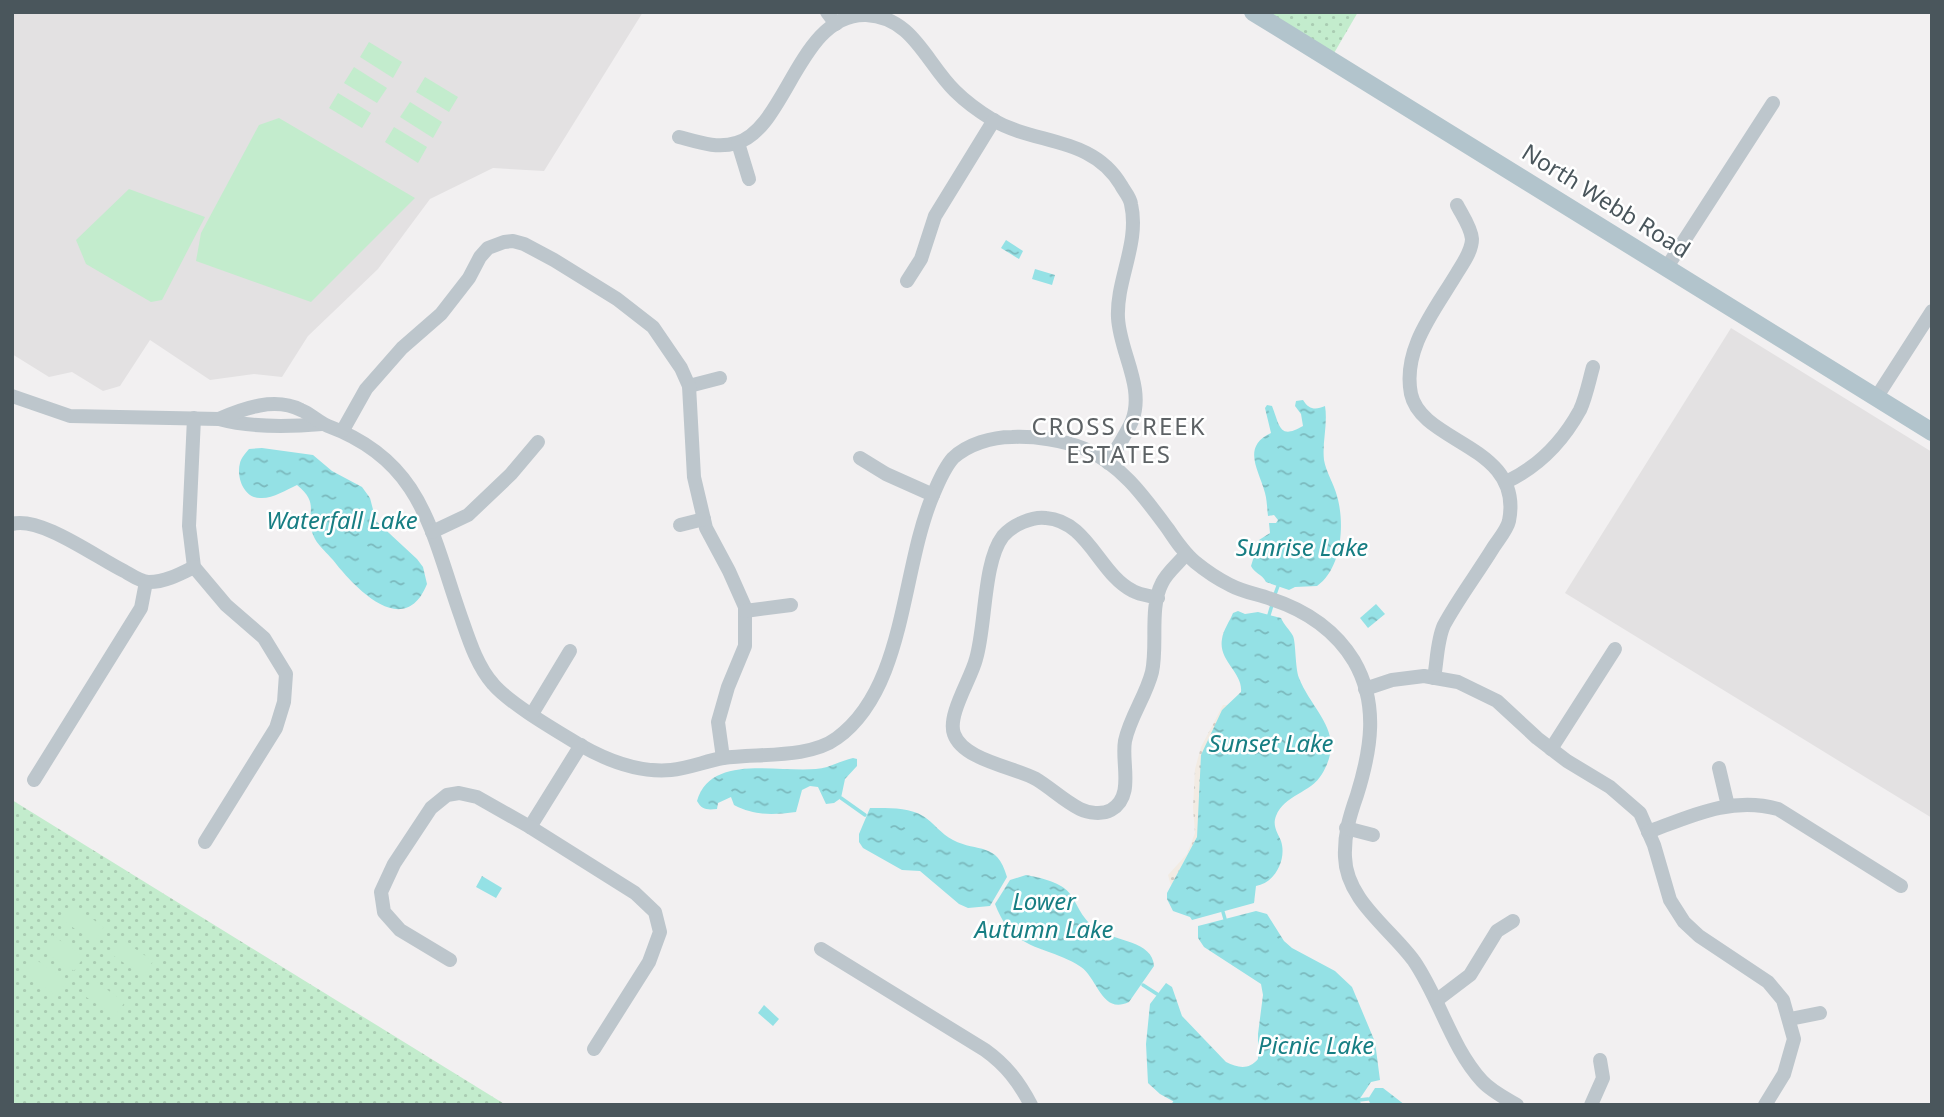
<svg xmlns="http://www.w3.org/2000/svg" width="1944" height="1117" viewBox="0 0 1944 1117" font-family="'Noto Sans',sans-serif">
	<style>
		.education { fill: #e3e1e2 }
		.green { fill: url(#green-dots) }
		.sand { fill: url(#sand-dots) }
		.pitch { fill: #c3eccd }
		.water { fill: url(#water-ripples) }
		.lines { fill: none; stroke-linecap: round; stroke-linejoin: round }
		.stream { stroke: #94e1e5; stroke-width: 3.5 }
		.minor { stroke: #bdc6cc; stroke-width: 14 }
		.major { stroke: #b2c4cc; stroke-width: 18 }
		.labels { text-anchor: middle; stroke-width: 5; stroke-linejoin: round; paint-order: stroke }
		.street-label { font-size: 23px; fill: #4a565c; stroke: #fff }
		.neighbourhood-label { font-size: 24px; letter-spacing: 2px; fill: #5d6265; stroke: #fff }
		.water-label { font-size: 24px; font-style: italic; fill: #177e83; stroke: #fff }
	</style>
	<defs>
		<pattern id="green-dots" width="8" height="8" patternUnits="userSpaceOnUse" patternTransform="scale(1.75)"><rect width="8" height="8" fill="#c3eccd"/><path d="M2 2h.1M6 6h.1" fill="none" stroke="#a9ccb2" stroke-width="1.8" stroke-linecap="round"/></pattern>
		<pattern id="sand-dots" width="8" height="8" patternUnits="userSpaceOnUse" patternTransform="scale(1.75)"><rect width="8" height="8" fill="#f2ebe3"/><path d="M2 2h.1M6 6h.1" fill="none" stroke="#d1ccc5" stroke-width="1.8" stroke-linecap="round"/></pattern>
		<pattern id="water-ripples" width="26" height="14" patternUnits="userSpaceOnUse" patternTransform="scale(1.75)"><rect width="26" height="14" fill="#94e1e5"/><path d="M2 4q2-2 4 0t4 0M15 11q2-2 4 0t4 0" fill="none" stroke="#7bb9bd"/></pattern>
	</defs>
	<rect width="100%" height="100%" fill="#f2f0f1"/>
	<g class="education">
		<polygon points="12,12 643,12 544,171 493,168 430,199 378,269 308,336 282,377 254,374 210,380 150,340 120,386 103,391 72,372 49,377 12,354"/>
		<polygon points="1731,328 1932,452 1932,818 1565,593"/>
	</g>
	<g class="green">
		<polygon points="1254,12 1358,12 1330,60"/>
		<polygon points="12,800 506,1105 12,1105"/>
	</g>
	<polygon class="sand" points="1223,705 1228,705 1222,710 1197,837 1171,886 1168,875 1187,854 1195,833 1193,808 1195,769 1201,747"/>
	<g class="pitch">
		<polygon points="369,42 402,62 393,78 360,57"/>
		<polygon points="354,67 387,88 377,103 344,83"/>
		<polygon points="425,77 458,97 449,112 416,92"/>
		<polygon points="338,93 371,113 362,128 329,108"/>
		<polygon points="410,102 442,122 433,138 400,117"/>
		<polygon points="279,118 415,198 311,302 196,261 201,233 259,125"/>
		<polygon points="394,127 427,147 418,163 385,142"/>
		<polygon points="129,189 205,217 162,300 151,302 86,264 76,240"/>
		<polygon points="72,905 104,927 94,942 62,920"/>
		<polygon points="52,935 84,957 74,971 42,950"/>
		<polygon points="121,939 153,961 143,976 111,954"/>
		<polygon points="35,959 67,981 57,996 25,974"/>
		<polygon points="93,980 125,1002 115,1016 83,995"/>
	</g>
	<g class="water">
		<polygon points="1006,240 1023,251 1019,259 1001,248"/>
		<polygon points="1035,269 1055,275 1052,285 1032,279"/>
		<path d="M1303,400C1309,410 1316,410 1325,406C1328,424 1322,442 1324,460C1326,472 1334,484 1337,496C1345,523 1342,569 1317,586L1295,587L1289,590L1266,582C1262,574 1254,573 1251,566L1259,540L1270,533L1269,523H1276L1278,520L1274,515L1268,516C1267,508 1267,500 1265,493C1259,470 1241,447 1271,433L1265,408L1267,405L1272,406C1280,426 1279,440 1303,426L1301,414L1295,406L1296,401Z"/>
		<path d="M262,448L313,455L332,471L362,487L370,498L376,521L417,559L423,567L427,584C404,641 354,587 333,560C327,553 319,546 315,539C302,514 323,506 297,485C286,490 272,499 260,498C244,498 236,477 240,463C241,458 245,454 249,449Z"/>
		<polygon points="1376,604 1385,614 1368,628 1360,618"/>
		<path d="M1238,611L1245,614L1258,612L1281,618C1284,625 1290,630 1293,636C1296,643 1295,667 1299,678C1313,713 1347,732 1322,774C1311,793 1284,795 1276,816C1272,826 1278,833 1281,841C1287,859 1275,883 1256,886L1254,903L1192,920L1190,917L1173,911L1167,899V893L1197,837L1201,755L1222,710L1241,692C1243,672 1218,661 1222,639C1223,630 1230,621 1233,613Z"/>
		<path d="M853,758L857,759V766L845,779L841,798L834,803L826,804L818,787L810,786L802,790L796,812C773,815 755,816 734,805L731,797L718,803L717,809C707,810 702,810 697,801C712,749 790,777 827,767C836,764 844,760 853,758Z"/>
		<path d="M870,808C886,808 909,807 923,816C934,823 941,834 953,840C978,853 997,841 1007,877L990,906L968,908L959,904L920,871L902,870L863,848L859,842V834Z"/>
		<path d="M1026,875C1041,878 1062,882 1071,895C1079,908 1084,922 1098,930C1115,941 1153,941 1154,966L1129,1002C1102,1015 1098,979 1081,967C1046,944 1014,954 995,904L1010,880Z"/>
		<polygon points="482,876 502,888 496,898 476,887"/>
		<path d="M1256,911L1267,914L1284,941L1292,948L1335,971L1352,987L1375,1042L1380,1080L1371,1082L1359,1100L1362,1105H1180L1160,1094L1148,1083L1146,1044L1150,1004L1166,983L1172,987L1182,1016L1226,1062C1238,1068 1249,1070 1258,1059V1034L1263,995L1261,984L1204,947L1198,938V926Z"/>
		<polygon points="764,1005 779,1019 773,1026 758,1013"/>
		<polygon points="1375,1088 1383,1088 1405,1105 1371,1105 1368,1099"/>
	</g>
	<g class="lines">
		<g class="stream">
			<polyline points="1274,597 1278,586"/>
			<polyline points="1269,615 1272,605"/>
			<polyline points="841,798 865,815"/>
			<polyline points="1223,912 1225,919"/>
			<polyline points="1143,985 1157,994"/>
			<polyline points="1359,1100 1368,1099"/>
			<polyline points="1173,1105 1175,1102"/>
		</g>
		<g class="minor">
			<polyline points="827,12 836,24"/>
			<path d="M679,137C698,142 717,149 736,143C786,130 799,13 866,15C913,17 926,63 955,91C965,101 980,112 993,120C1036,145 1092,136 1121,185C1124,191 1130,197 1131,204C1140,243 1116,280 1118,318C1120,353 1145,387 1132,421C1126,435 1116,449 1108,463"/>
			<polyline points="738,143 749,179"/>
			<polyline points="1667,267 1773,103"/>
			<polyline points="907,281 921,259 935,216 994,120"/>
			<polyline points="689,386 720,378"/>
			<path d="M12,396L70,416L219,419C252,428 288,427 322,424"/>
			<polyline points="1876,398 1932,311"/>
			<polyline points="194,418 189,526 194,567 226,605 264,638 286,674 284,702 276,728 205,842"/>
			<path d="M219,419C244,408 275,397 301,410C311,414 318,422 328,426C423,461 431,532 461,617C469,640 477,666 493,684C510,704 557,731 580,745C608,761 639,773 671,770C689,768 706,761 723,758C757,753 809,759 837,738C906,688 901,570 933,495C938,483 944,468 953,458C968,444 992,437 1012,437C1035,436 1063,440 1085,449C1122,465 1145,498 1168,529C1176,541 1184,553 1195,562C1206,571 1218,579 1230,585C1243,592 1257,594 1271,599C1305,610 1335,630 1354,661C1379,704 1371,750 1357,795C1350,815 1344,834 1345,857C1346,900 1391,929 1414,961C1440,999 1451,1047 1482,1081C1491,1091 1505,1098 1517,1105"/>
			<polyline points="343,430 366,389 402,348 441,314 469,278 480,257 488,248 504,242 513,241 524,244 554,260 617,299 653,327 681,368 689,386 694,477 706,528 729,571 745,607 745,646 728,687 718,722 723,758"/>
			<polyline points="860,458 886,474 933,495"/>
			<path d="M1506,482C1538,467 1563,441 1580,410C1586,397 1589,381 1593,367"/>
			<path d="M12,524C41,516 97,558 124,571C131,575 141,582 149,582C165,582 180,574 194,567"/>
			<polyline points="680,525 704,519"/>
			<polyline points="432,532 468,515 511,474 538,442"/>
			<path d="M1158,598C1151,596 1140,595 1133,591C1099,574 1088,521 1046,518C1033,516 1012,525 1003,536C983,562 986,626 976,659C971,679 947,715 954,734C963,760 1014,767 1036,779C1051,788 1064,801 1080,809C1088,813 1102,815 1111,810C1135,796 1121,763 1125,741C1130,717 1146,696 1152,672C1158,645 1149,608 1162,583C1167,572 1179,563 1186,554"/>
			<polyline points="745,611 791,605"/>
			<path d="M1434,678C1437,662 1437,640 1444,625C1458,599 1477,574 1493,548C1498,540 1507,530 1509,521C1524,445 1422,444 1411,394C1402,349 1435,310 1457,273C1463,263 1472,251 1472,239C1471,227 1462,215 1457,205"/>
			<polyline points="1365,689 1392,680 1424,676 1458,682 1497,701 1537,738 1567,761 1610,787 1640,813 1654,845 1670,900 1684,922 1699,936 1768,982 1783,1000 1794,1039 1784,1074 1765,1105"/>
			<polyline points="532,714 570,651"/>
			<polyline points="1551,749 1615,649"/>
			<polyline points="1719,768 1728,806"/>
			<polyline points="34,780 141,608 146,582"/>
			<polyline points="530,827 581,745"/>
			<polyline points="1346,828 1373,835"/>
			<path d="M1648,832C1691,816 1731,796 1778,809L1901,886"/>
			<path d="M821,949L985,1050C1006,1065 1019,1082 1031,1105"/>
			<polyline points="450,960 400,930 384,912 381,892 394,864 431,808 447,795 459,793 477,797 530,827 635,893 655,912 660,932 649,962 594,1049"/>
			<polyline points="1437,1000 1470,975 1497,931 1513,921"/>
			<polyline points="1790,1019 1820,1013"/>
			<polyline points="1591,1105 1603,1078 1600,1060"/>
		</g>
		<polyline class="major" points="1253,12 1932,432"/>
	</g>
	<g class="labels">
		<g class="street-label">
			<text transform="translate(1606 201) rotate(32)" y="8">North Webb Road</text>
		</g>
		<g class="neighbourhood-label">
			<text x="1119" y="435">CROSS CREEK<tspan x="1119" dy="28">ESTATES</tspan></text>
		</g>
		<g class="water-label">
			<text x="342" y="529">Waterfall Lake</text>
			<text x="1302" y="556">Sunrise Lake</text>
			<text x="1271" y="752">Sunset Lake</text>
			<text x="1044" y="910">Lower<tspan x="1044" dy="28">Autumn Lake</tspan></text>
			<text x="1316" y="1054">Picnic Lake</text>
		</g>
	</g>
	<rect width="1944" height="1117" fill="none" stroke="#4a565c" stroke-width="28"/>
</svg>
